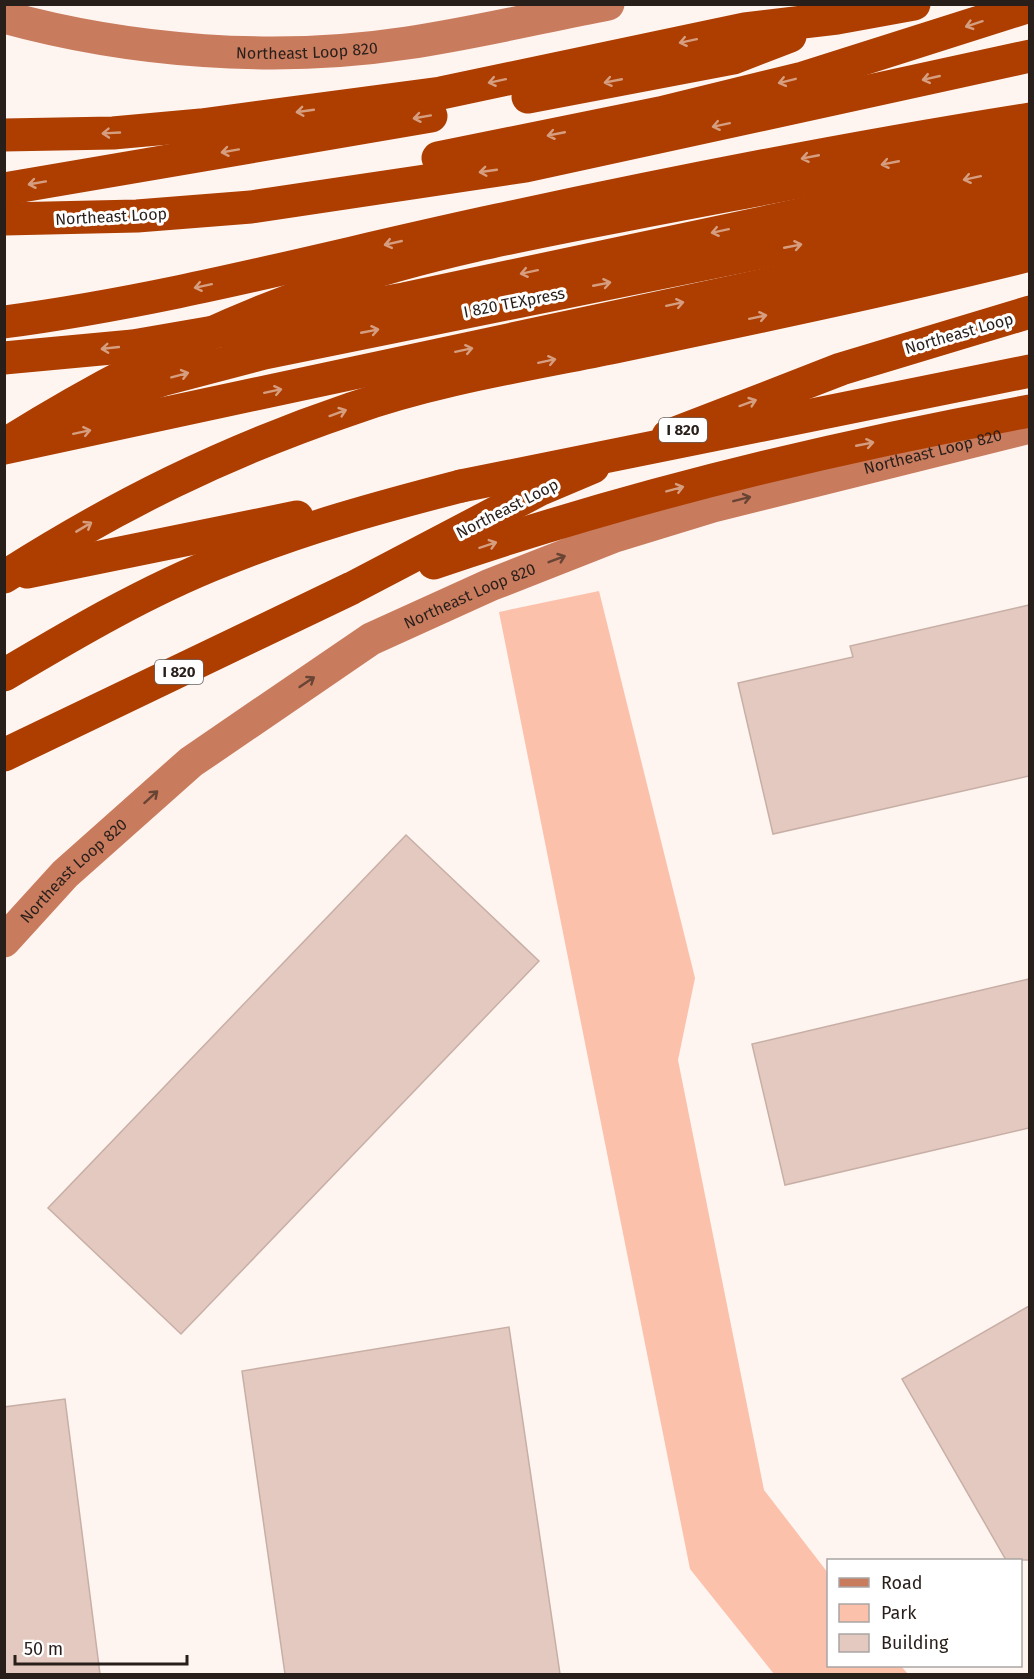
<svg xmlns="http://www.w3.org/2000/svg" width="1034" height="1679" viewBox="0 0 1034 1679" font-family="'Fira Sans',sans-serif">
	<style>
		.green { fill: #fbc1ab }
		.building { fill: #e3c9bf; stroke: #c8afa6; stroke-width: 1.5 }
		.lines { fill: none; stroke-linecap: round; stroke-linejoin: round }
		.secondary { stroke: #c97b5d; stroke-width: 33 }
		.motorway { stroke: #ad3e00; stroke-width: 33 }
		.motorway-bridge { stroke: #ad3e00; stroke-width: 33 }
		.oneway { stroke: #d69e80 }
		.oneway2 { stroke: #684435 }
		.labels { text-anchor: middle; stroke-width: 6; stroke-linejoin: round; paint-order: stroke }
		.shield { fill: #fff; stroke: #68625f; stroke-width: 1.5 }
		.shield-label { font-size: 15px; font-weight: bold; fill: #281f1b }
		.street-label { font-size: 16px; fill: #281f1b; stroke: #fff }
	</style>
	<rect width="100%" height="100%" fill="#fef4f0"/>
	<polygon class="green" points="599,591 695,978 678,1060 764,1490 828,1573 828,1666 901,1666 908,1674 774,1674 690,1569 499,612"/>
	<g class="building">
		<polygon points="1029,605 1029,776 773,834 738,683 853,657 850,646"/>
		<polygon points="406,835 539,961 181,1334 48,1208"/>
		<polygon points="1029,979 1029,1128 785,1185 752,1044"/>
		<polygon points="1029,1306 1029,1560 1006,1560 902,1379"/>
		<polygon points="509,1327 560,1674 285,1674 242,1371"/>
		<polygon points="65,1399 100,1674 4,1674 4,1407"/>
	</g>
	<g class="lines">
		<g class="secondary">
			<path id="s1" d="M4,17C131,52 276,63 407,43C474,33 541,17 608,4"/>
			<path id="s2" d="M4,941L65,874L191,762L371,639L490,585L615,536L713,506L1030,427"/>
		</g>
		<g class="motorway">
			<polyline points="528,97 733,58 790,36"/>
			<polyline points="4,135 113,133 201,125 441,93 745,29 837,18 914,4"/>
			<polyline points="438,158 660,113 803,78 1030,6"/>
			<polyline points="4,189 431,116"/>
			<polyline points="4,219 137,216 251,207 526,166 1030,56"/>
			<path d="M4,322C171,300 334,255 498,220C674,182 852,147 1030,119"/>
			<polyline points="4,358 133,346 404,299 1030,166"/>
			<polyline points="92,404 165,379 264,353 1030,198"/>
			<polyline points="668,436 841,369 1030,312"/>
			<polyline points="4,448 1030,228"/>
			<path d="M434,563C629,496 828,448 1030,411"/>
			<polyline points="27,572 297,517"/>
			<path d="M4,577C117,505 224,452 351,409C436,379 527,365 615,347C754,318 892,289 1030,255"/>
			<path d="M4,675C75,633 146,591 222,561C299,529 380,507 461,486"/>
			<polyline points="4,755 352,588 541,489 593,467"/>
		</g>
		<g class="motorway-bridge">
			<path d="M4,445C106,381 216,325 330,286C426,253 526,234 625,215C760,189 896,165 1030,135"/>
			<polyline points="461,486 1030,371"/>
		</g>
	</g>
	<defs><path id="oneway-shaft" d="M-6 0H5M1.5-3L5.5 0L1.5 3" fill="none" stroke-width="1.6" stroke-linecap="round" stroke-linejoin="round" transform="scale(1.5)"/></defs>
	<g class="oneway">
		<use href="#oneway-shaft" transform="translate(974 24) rotate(162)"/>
		<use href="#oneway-shaft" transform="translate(688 41) rotate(168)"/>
		<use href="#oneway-shaft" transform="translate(931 78) rotate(167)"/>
		<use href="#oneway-shaft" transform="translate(497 81) rotate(168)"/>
		<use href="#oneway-shaft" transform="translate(613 81) rotate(169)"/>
		<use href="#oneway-shaft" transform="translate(787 81) rotate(166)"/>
		<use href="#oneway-shaft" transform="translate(305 111) rotate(172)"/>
		<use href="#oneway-shaft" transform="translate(422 117) rotate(170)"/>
		<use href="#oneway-shaft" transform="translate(721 125) rotate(168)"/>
		<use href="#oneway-shaft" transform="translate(111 133) rotate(177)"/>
		<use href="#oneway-shaft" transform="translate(556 134) rotate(169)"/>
		<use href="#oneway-shaft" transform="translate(230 151) rotate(170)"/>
		<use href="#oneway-shaft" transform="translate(810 157) rotate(169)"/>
		<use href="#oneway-shaft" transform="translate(890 163) rotate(169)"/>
		<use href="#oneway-shaft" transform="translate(488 171) rotate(172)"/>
		<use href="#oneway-shaft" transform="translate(972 178) rotate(168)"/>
		<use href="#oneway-shaft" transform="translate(37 183) rotate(170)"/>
		<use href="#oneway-shaft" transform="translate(720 231) rotate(168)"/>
		<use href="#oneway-shaft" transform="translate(393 243) rotate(167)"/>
		<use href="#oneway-shaft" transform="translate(793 246) rotate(-11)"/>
		<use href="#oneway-shaft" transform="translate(529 272) rotate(168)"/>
		<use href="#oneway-shaft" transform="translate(602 284) rotate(-11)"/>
		<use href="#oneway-shaft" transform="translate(203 286) rotate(168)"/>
		<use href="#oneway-shaft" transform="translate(675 304) rotate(-12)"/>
		<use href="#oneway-shaft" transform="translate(758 317) rotate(-12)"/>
		<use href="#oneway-shaft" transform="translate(370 331) rotate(-11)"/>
		<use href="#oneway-shaft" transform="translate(110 348) rotate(174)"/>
		<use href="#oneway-shaft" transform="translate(464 350) rotate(-12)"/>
		<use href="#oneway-shaft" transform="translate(547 361) rotate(-12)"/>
		<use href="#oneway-shaft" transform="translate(180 375) rotate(-15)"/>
		<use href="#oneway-shaft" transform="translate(273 391) rotate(-12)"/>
		<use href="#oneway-shaft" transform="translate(748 403) rotate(-20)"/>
		<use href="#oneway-shaft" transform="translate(338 413) rotate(-20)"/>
		<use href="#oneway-shaft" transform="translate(82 432) rotate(-12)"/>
		<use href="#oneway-shaft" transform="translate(865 444) rotate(-11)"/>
		<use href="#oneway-shaft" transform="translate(675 489) rotate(-15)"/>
		<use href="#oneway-shaft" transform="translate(84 527) rotate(-31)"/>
		<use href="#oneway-shaft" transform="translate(488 545) rotate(-18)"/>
	</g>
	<g class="oneway2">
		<use href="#oneway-shaft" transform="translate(742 499) rotate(-14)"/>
		<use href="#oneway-shaft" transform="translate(557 559) rotate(-21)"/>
		<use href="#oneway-shaft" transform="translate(307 682) rotate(-34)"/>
		<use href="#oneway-shaft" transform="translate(151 797) rotate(-42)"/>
	</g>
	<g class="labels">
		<g class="shield">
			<rect x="659" y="418" width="48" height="24" rx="4.5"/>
			<rect x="155" y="660" width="48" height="24" rx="4.5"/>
		</g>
		<g class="shield-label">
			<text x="683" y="435">I 820</text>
			<text x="179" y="677">I 820</text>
		</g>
		<g class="street-label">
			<text dy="6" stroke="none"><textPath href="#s1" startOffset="306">Northeast Loop 820</textPath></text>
			<text transform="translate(111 216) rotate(-3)" y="6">Northeast Loop</text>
			<text transform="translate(514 302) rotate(-11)" y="6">I 820 TEXpress</text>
			<text transform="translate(959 333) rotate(-16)" y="6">Northeast Loop</text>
			<text dy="6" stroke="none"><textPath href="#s2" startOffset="1071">Northeast Loop 820</textPath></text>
			<text transform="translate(507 508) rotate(-27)" y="6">Northeast Loop</text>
			<text dy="6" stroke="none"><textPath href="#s2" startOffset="585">Northeast Loop 820</textPath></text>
			<text dy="6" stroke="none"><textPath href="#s2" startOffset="99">Northeast Loop 820</textPath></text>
		</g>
	</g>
	<rect width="1034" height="1679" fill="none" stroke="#281f1b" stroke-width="12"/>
	<rect x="827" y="1559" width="195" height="108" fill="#ffffff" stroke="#a9a5a4" stroke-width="1.5"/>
	<rect x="839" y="1578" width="30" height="9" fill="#c97b5d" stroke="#a9a5a4" stroke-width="1.5"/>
	<text x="881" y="1589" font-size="18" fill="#281f1b">Road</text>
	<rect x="839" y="1604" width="30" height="18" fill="#fbc1ab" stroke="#a9a5a4" stroke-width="1.5"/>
	<text x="881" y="1619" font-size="18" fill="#281f1b">Park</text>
	<rect x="839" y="1634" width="30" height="18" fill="#e3c9bf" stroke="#a9a5a4" stroke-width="1.5"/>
	<text x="881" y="1649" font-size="18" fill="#281f1b">Building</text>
	<path d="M15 1655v9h172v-9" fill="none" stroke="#281f1b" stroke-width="3"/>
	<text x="24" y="1655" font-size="18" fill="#281f1b" stroke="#ffffff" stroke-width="4.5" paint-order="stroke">50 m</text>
</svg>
